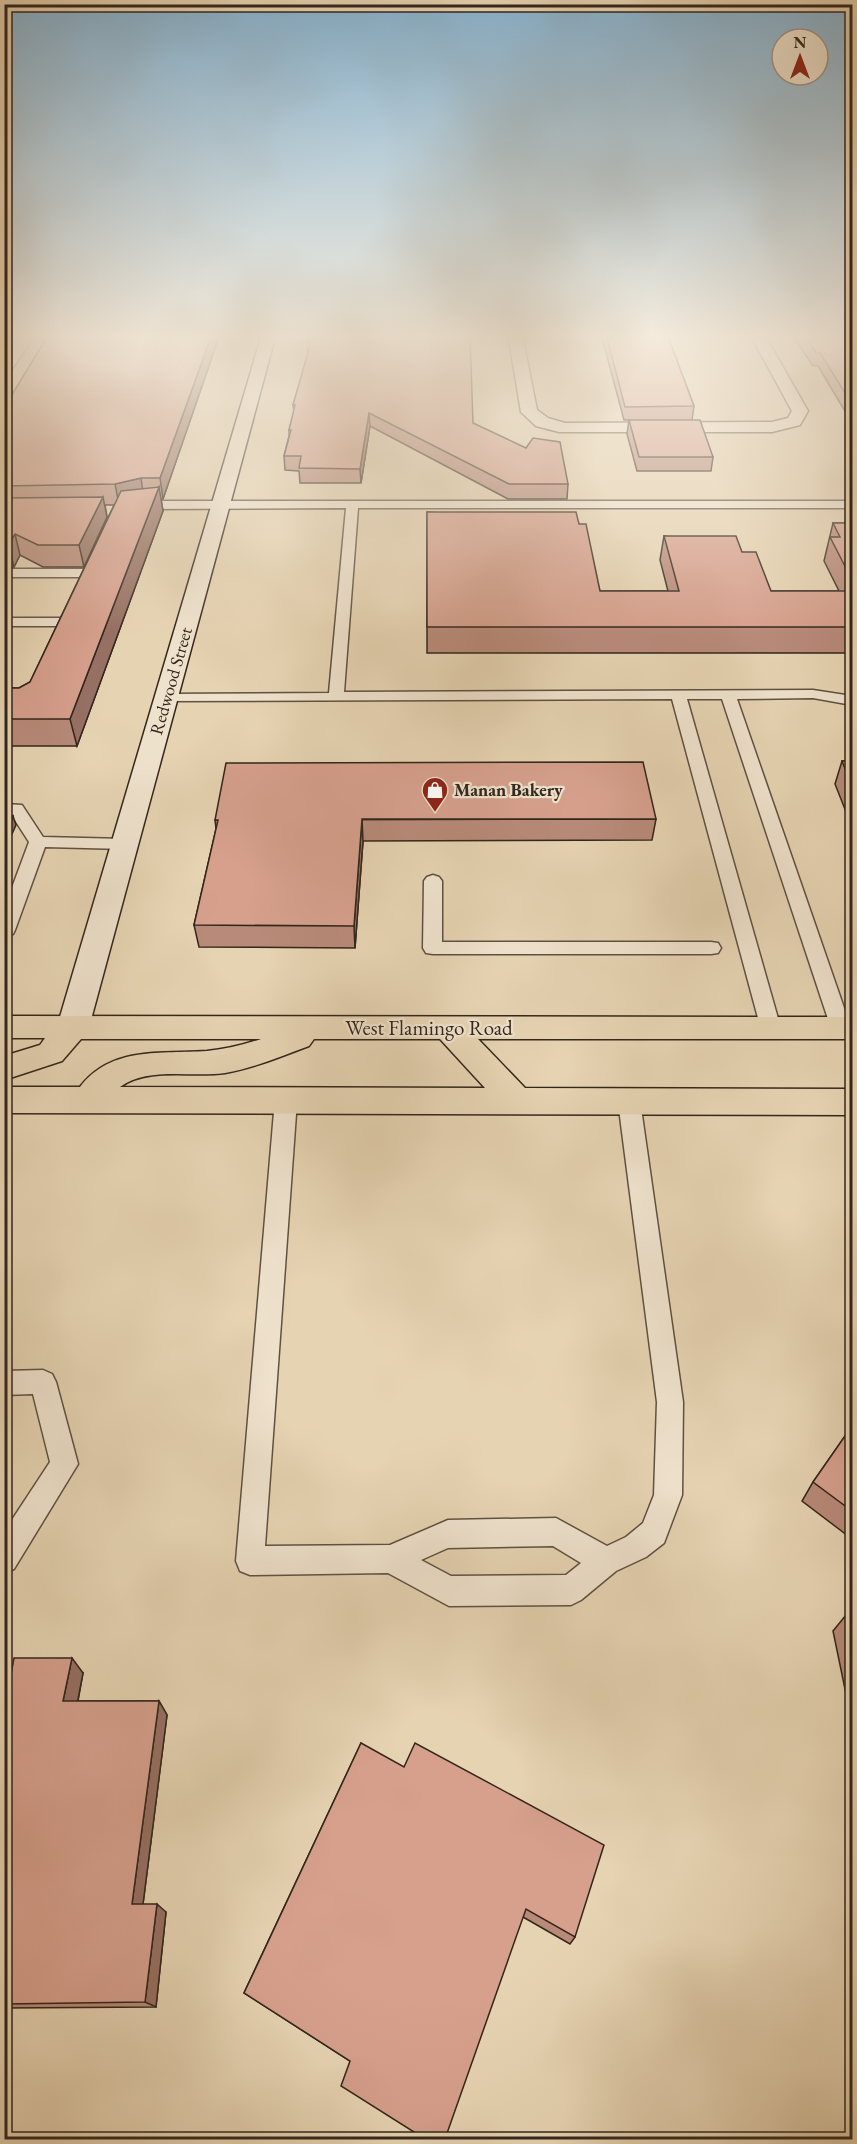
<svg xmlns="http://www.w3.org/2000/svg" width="857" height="2144" viewBox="0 0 857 2144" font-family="'EB Garamond',serif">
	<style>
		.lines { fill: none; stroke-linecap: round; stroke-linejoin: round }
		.lane-casing { stroke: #5f5142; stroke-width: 3 }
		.street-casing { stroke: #5f5142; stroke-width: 3 }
		.secondary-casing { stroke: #32261c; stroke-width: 3 }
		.primary-casing { stroke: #32261c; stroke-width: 3 }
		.lane { fill: #efe2cd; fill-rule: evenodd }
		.street { fill: #efe2cd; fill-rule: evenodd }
		.secondary { fill: #efe2cd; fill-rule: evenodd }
		.primary { fill: #e6d3b2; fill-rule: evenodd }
		.wall { fill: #b88a79; stroke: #32261c; stroke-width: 1.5 }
		.shaded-wall { fill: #967063; stroke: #32261c; stroke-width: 1.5 }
		.building { fill: #d6a08d; stroke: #32261c; stroke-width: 1.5 }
		.labels { text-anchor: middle; stroke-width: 4.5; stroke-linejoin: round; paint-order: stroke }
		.far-street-label { font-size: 18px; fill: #32261c; stroke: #efe2cd }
		.far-poi-label { font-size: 18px; font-weight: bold; fill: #32261c; stroke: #efe2cd; text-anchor: start }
		.street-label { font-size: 21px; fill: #32261c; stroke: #efe2cd }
	</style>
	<rect width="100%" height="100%" fill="#e6d3b2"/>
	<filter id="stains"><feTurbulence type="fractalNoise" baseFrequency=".00333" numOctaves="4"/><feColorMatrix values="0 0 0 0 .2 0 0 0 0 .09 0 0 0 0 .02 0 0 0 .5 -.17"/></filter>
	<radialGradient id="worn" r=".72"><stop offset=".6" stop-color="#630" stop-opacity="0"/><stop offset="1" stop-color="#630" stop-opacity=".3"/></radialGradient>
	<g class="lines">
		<g class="lane-casing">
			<g id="lane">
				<polygon points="145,501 852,501 852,508 358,508 344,692 813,690 852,696 852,705 813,698 737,699 851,1028 848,1033 841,1035 834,1033 831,1028 722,699 687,699 781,1029 778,1034 771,1036 764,1034 761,1029 672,699 161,701 159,698 161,695 166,694 329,693 346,508 145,509 134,512 128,508"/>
				<polygon points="4,569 90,569 96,573 90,577 4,577"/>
				<polygon points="4,618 68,618 75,622 68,626 4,626"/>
				<polygon points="4,804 22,805 43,837 125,839 131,840 134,844 131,848 125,849 45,847 15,930 13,934 4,936 4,909 29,842 11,814 4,814"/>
				<polygon points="433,875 439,877 442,881 442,942 711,942 718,943 721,948 718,953 711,954 433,954 426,953 423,948 424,881 427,877"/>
				<path d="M286,1092L294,1094L297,1100L265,1546L390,1545L448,1520L556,1518L607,1546L626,1537L643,1523L654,1495L657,1402L618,1101L621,1095L629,1093L637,1095L640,1101L683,1402L682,1495L664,1543L646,1557L616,1571L581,1600L571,1605L449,1606L388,1573L250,1575L240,1571L236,1561L275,1100L278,1094ZM553,1546L581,1563L566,1575L451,1576L421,1560L448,1548Z"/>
				<polygon points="43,1370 52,1374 56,1382 78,1464 14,1569 4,1573 4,1532 50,1462 33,1394 4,1395 4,1371"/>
			</g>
		</g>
		<g class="street-casing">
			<g id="street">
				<polygon points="21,334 36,334 9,373 4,374 4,358"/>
				<polygon points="508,334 522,334 537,410 548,418 565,423 772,422 788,418 792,411 750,334 764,334 808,411 800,425 772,432 559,432 536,426 521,412"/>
			</g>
		</g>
		<g class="secondary-casing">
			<polygon id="secondary" points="262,334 276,334 89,1027 84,1035 73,1038 62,1035 57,1027"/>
		</g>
		<g class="primary-casing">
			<path id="primary" d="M4,1016L852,1017V1039H478L525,1088L852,1089V1115L4,1113V1087H80C111,1046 161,1054 207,1051C226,1049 243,1045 261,1039H81L62,1061L4,1080V1056L40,1045L45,1038H4ZM314,1039H440L485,1088L120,1087C148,1066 192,1078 225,1073C254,1068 282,1056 309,1046Z"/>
		</g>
		<use href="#lane" class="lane"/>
		<use href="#street" class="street"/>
		<use href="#secondary" class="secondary"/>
		<use href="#primary" class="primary"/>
	</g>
	<g class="wall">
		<polygon points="49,334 220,334 163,499 161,499 163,511 77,746 4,746 4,688 19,688 30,682 114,505 105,505 107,517 84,567 43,567 20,555 14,567 4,567 4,408"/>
		<polygon points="309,334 473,423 568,484 567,499 508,499 370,426 361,483 300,483 299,471 285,470 284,456 289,436 289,430 294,412 293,405 308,354 307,342"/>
		<polygon points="601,334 667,334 694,406 692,420 713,457 711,471 637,471 627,434 629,420 624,420"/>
		<polygon points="791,334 852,334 852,423 818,366 813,366"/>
		<polygon points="427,512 579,524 600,591 668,591 660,560 664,536 742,552 771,591 839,591 824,561 833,523 852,523 852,653 427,653"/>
		<polygon points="842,761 852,761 852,827 835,784"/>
		<polygon points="656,819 652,840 363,841 355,948 199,947 194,925 216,829 215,820"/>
		<polygon points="852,1426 852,1539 802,1501 813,1482"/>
		<polygon points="846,1615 852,1615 852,1723 833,1631"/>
		<polygon points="83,1673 78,1701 159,1701 167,1715 143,1904 166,1912 156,2007 4,2008 4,1701"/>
		<polygon points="361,1743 575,1937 570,1944 523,1917 350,2061 244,1993"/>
	</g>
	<g class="shaded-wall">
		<polygon points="212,334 220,334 163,499 160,478"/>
		<polygon points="369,413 370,426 361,483 360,469"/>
		<polygon points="141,478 144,499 119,505 115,484"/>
		<polygon points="159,487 163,511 77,746 70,719"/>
		<polygon points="103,497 107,517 84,567 79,545"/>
		<polygon points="15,534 20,555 14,567 8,545"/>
		<polygon points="4,570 7,579 4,584"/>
		<polygon points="13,816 16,825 4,852 4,836"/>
		<polygon points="362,819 363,841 355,948 354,926"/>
		<polygon points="72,1658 83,1673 75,1715 63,1701"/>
		<polygon points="159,1701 167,1715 142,1912 132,1904"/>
		<polygon points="157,1904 166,1912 156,2007 145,2002"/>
	</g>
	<g class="building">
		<polygon points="49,334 212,334 160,478 141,478 115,484 4,486 4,408"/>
		<polygon points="309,334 470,334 473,423 526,448 533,438 560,442 568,484 509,484 369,413 360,469 299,468 301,456 284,456 291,430 289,430 295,405 293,405 311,342 307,342"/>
		<polygon points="606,334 667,334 694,406 625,407"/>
		<polygon points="803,334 852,334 852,404 820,353 816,353"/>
		<polygon points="629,420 700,420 713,457 639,457"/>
		<polygon points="159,487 70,719 4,719 4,688 19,688 30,682 121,491"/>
		<polygon points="103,497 79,545 38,545 15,534 8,545 4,546 4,498"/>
		<polygon points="427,512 576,512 579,524 586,524 600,591 679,591 664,536 736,536 742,552 756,552 771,591 852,591 852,627 427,627"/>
		<polygon points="833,523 852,523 852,580 830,537 840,537"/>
		<polygon points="842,761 852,761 852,786"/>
		<polygon points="643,762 656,819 362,819 354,926 194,925 218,820 215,820 226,763"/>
		<polygon points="4,816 13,816 4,836"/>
		<polygon points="852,1426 852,1511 813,1482"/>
		<polygon points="846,1615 852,1615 852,1644"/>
		<polygon points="14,1658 72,1658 63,1701 159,1701 132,1904 157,1904 145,2002 4,2004 4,1701 6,1701"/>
		<polygon points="361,1743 404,1767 415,1743 604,1845 575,1937 526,1909 445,2139 425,2139 341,2086 350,2061 244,1993"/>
	</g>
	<linearGradient id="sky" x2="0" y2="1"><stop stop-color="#88b5d3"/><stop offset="0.53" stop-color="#f4ebdc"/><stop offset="1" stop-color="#f4ebdc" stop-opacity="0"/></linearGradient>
	<rect width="857" height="635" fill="url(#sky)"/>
	<defs>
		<g id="shop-pin" transform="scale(1.35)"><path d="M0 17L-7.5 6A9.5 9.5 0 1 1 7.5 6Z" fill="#8f2418" stroke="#efe2cd"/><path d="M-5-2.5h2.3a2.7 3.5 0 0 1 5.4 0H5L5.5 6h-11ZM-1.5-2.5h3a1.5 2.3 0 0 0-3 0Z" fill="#fff"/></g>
	</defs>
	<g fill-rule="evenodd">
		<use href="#shop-pin" x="435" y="790"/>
	</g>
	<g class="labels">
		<g class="far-street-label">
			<text transform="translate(171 681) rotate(-74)" y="6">Redwood Street</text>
		</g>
		<g class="far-poi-label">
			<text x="454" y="796">Manan Bakery</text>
		</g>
		<g class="street-label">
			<text x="429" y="1035">West Flamingo Road</text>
		</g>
	</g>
	<rect width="857" height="2144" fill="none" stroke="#e6d3b2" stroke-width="24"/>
	<rect x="6" y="6" width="845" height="2132" fill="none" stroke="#32261c" stroke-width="3"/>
	<rect x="12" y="12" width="833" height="2120" fill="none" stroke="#32261c" stroke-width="1.5"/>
	<g transform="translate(800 57)"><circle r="28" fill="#efe2cd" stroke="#a39786" stroke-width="1.5"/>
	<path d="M0-4.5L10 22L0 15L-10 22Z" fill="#8f2418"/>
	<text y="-9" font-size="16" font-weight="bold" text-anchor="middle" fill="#32261c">N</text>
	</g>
	<rect width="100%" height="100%" filter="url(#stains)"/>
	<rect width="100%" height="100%" fill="url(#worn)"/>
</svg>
